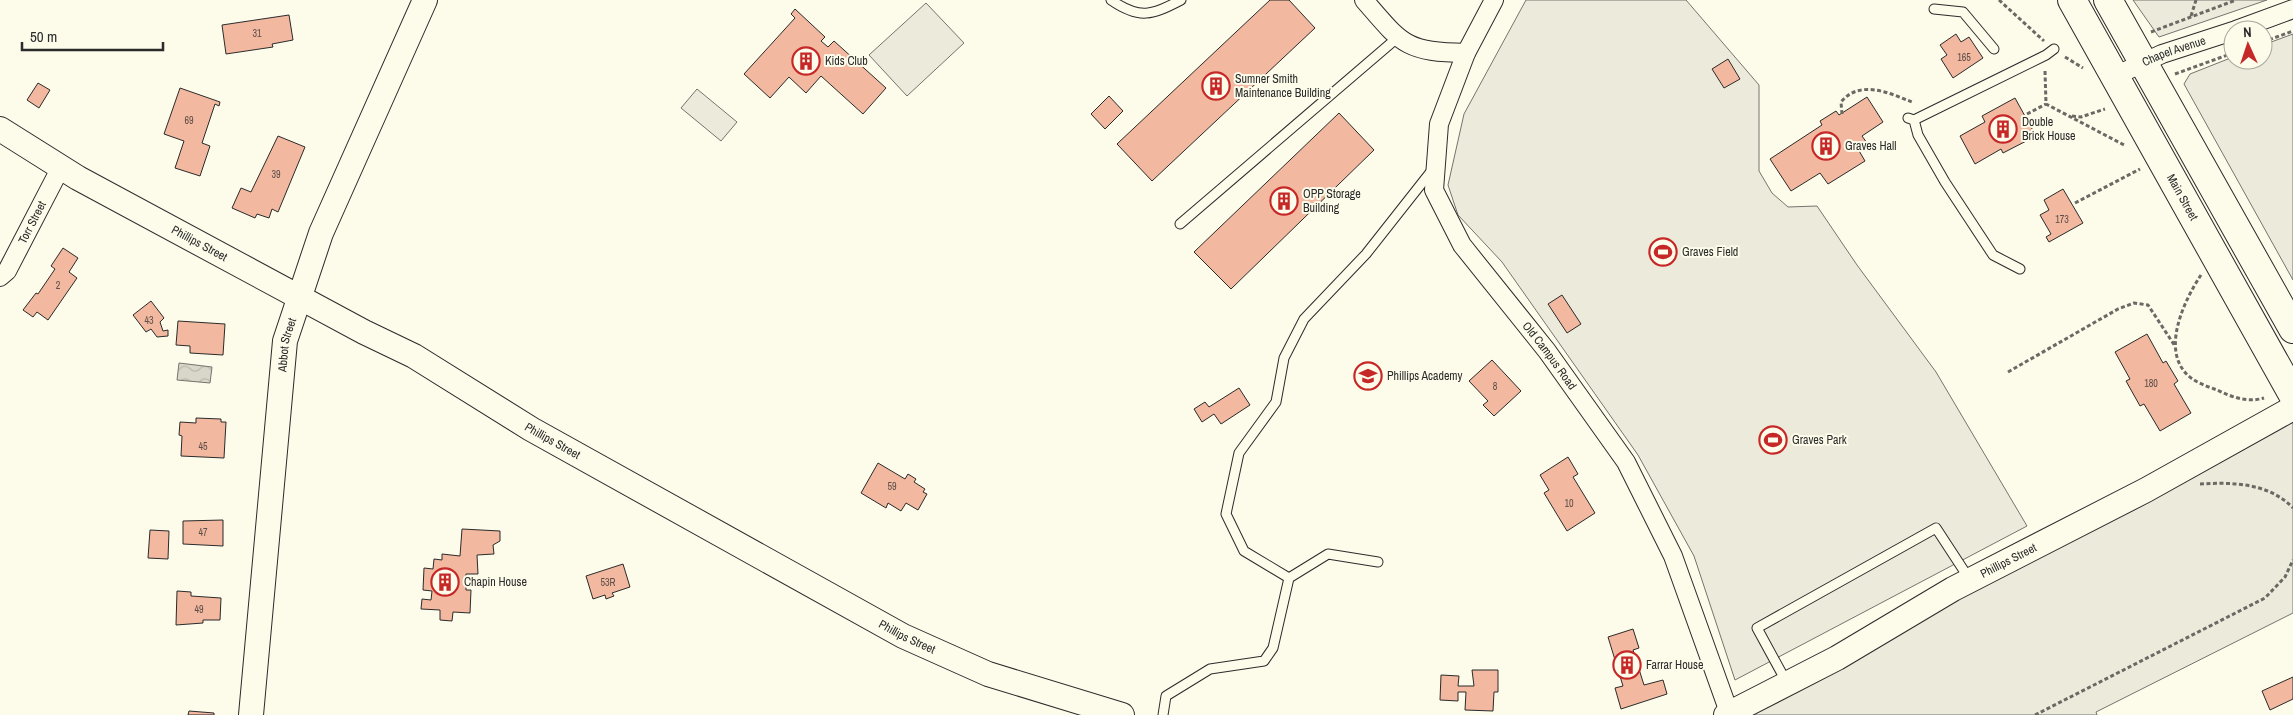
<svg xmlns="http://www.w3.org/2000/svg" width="2293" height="715" viewBox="0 0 2293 715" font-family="'Archivo Narrow',sans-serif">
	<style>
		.green { fill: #ecebdb; stroke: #74746e }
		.water { fill: url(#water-waves); stroke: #74746e }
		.building { fill: #f2b8a0; stroke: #2b2b2b }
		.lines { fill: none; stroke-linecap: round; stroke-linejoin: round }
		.lane-casing { stroke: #2b2b2b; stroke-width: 11 }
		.street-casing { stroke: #2b2b2b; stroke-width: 20 }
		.secondary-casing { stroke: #2b2b2b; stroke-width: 26 }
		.primary-casing { stroke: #2b2b2b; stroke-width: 30 }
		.path { stroke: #6a6964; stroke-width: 3; stroke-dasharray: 4 2.5; stroke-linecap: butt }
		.lane { stroke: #fdfbea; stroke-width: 9 }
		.street { stroke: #fdfbea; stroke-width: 18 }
		.secondary { stroke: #fdfbea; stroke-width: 24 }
		.primary { stroke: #fdfbea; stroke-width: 28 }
		.labels { text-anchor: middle; stroke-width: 4; stroke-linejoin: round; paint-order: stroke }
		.number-label { font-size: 10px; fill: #5d4e48 }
		.street-label { font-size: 12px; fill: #2b2b2b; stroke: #fdfbea }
		.poi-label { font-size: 12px; fill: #2b2b2b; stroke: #fdfbea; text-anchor: start }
	</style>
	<defs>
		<pattern id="water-waves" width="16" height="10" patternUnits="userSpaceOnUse" patternTransform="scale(1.25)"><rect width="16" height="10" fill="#d8d7c9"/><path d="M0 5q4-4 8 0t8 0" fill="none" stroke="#bab9ad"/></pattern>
	</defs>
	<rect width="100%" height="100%" fill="#fdfbea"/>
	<g class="green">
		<polygon points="1526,0 1686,0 1759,85 1759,171 1772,193 1788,207 1817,206 1857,265 1936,372 2027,526 1735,680 1694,556 1638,455 1502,262 1458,215 1448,185 1464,114"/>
		<polygon points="2133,0 2267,0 2159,37"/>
		<polygon points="926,3 964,43 907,96 869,55"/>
		<polygon points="2293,34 2293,280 2184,84 2190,74 2233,57 2233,60 2263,60 2263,45"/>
		<polygon points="697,89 737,122 721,141 681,108"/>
		<polygon points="2293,407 2293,613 2096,712 2097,715 1730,715"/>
	</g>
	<polygon class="water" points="179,363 212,367 210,383 177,380"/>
	<g class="building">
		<polygon points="1270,0 1289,0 1315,28 1152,181 1117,144"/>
		<polygon points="795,9 825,37 821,41 828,47 834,41 886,88 863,114 821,76 806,93 789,77 770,98 744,74 795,18 791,14"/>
		<polygon points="289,15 293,40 272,44 273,47 226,54 222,25"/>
		<polygon points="1956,34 1961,42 1969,37 1983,58 1953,78 1941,59 1947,55 1940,45"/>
		<polygon points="1728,59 1740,79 1724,88 1712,69"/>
		<polygon points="38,83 50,90 39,108 27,100"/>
		<polygon points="180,88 220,102 219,106 215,104 202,143 210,146 200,176 175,168 184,141 164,134"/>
		<polygon points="1109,96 1123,111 1105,129 1091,114"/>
		<polygon points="1867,97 1883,122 1862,136 1867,143 1858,149 1865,161 1828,184 1820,173 1791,191 1770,159 1822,125 1820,121 1836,111 1839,115"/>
		<polygon points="2015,98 2036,136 2003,153 2001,149 1975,164 1960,136 1985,122 1982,116"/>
		<polygon points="1339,113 1374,150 1231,289 1194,252"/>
		<polygon points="278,136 305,147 278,212 272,209 269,218 257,214 255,218 232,208 241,188 251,192"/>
		<polygon points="2063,189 2083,223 2049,242 2046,237 2051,234 2040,215 2049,210 2044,200"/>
		<polygon points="63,248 78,258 69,272 77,278 48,320 37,312 33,317 23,310 36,293 38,294 55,269 51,266"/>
		<polygon points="1562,295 1581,324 1567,333 1548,304"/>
		<polygon points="151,301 164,318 160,322 163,331 168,330 168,336 157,337 151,329 146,332 133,315"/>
		<polygon points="178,321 225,324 223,355 190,353 190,346 176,345"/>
		<polygon points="2147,334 2163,363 2166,361 2178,381 2174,384 2191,413 2160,431 2144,404 2140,406 2126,381 2130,379 2115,352"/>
		<polygon points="1492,360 1521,391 1494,416 1483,405 1488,401 1469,381"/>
		<polygon points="1239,388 1250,405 1221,424 1214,414 1202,422 1194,409 1205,402 1209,407"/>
		<polygon points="196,418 221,419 221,422 226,422 224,458 181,456 182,436 179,435 180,422 196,423"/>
		<polygon points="1568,457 1578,474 1573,477 1595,513 1567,531 1544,493 1549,490 1540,475"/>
		<polygon points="878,463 905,479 908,474 916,479 914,482 925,489 923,492 927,494 918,510 906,503 901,511 888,503 886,508 861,493"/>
		<polygon points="223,520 223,546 183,544 183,521"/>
		<polygon points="462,529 500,531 500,541 493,545 494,554 477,555 478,574 466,574 466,590 471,590 470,613 453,612 452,621 440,620 440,610 421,609 422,599 431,600 432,591 423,590 424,568 433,569 434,559 442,560 442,554 460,556"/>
		<polygon points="150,530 169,531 168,559 148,558"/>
		<polygon points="623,564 630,587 612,593 614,596 606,599 605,595 593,599 586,576"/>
		<polygon points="177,591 191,592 191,596 221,598 220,620 203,620 203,623 176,625"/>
		<polygon points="1633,629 1639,648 1633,650 1644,685 1663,680 1667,694 1621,709 1615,688 1623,686 1608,637"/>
		<polygon points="1472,670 1498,670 1498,692 1494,692 1493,711 1465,710 1466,692 1458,692 1458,701 1440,700 1441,675 1459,676 1458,686 1474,686"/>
		<polygon points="2293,677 2293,699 2270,710 2262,691"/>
		<polygon points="189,711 214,713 214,715 188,715"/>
	</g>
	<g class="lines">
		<g class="lane-casing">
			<g id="lane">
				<path d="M1111,0C1140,20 1152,15 1181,0"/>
				<polyline points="1934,9 1963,12 1994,49"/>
				<polyline points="1908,118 1914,120 1918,135 1945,182 1993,255 2020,269"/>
				<polyline points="1914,120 2046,55 2054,49"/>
				<polyline points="1180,224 1397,38"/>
				<polyline points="1378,562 1328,554 1289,578 1244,551 1226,514 1239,453 1276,402 1284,358 1304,319 1366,254 1433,169"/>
				<polyline points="1787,683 1757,628 1936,528 1970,580"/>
				<polyline points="1163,715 1166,696 1210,669 1264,661 1273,648 1289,578"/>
			</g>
		</g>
		<g class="street-casing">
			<g id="street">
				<path d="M1364,0C1402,44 1405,52 1466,53"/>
				<path id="s1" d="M1494,0L1466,53L1439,124L1434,190L1462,245L1547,351L1626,462L1673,556L1730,715"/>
				<polyline points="2236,30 2293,9"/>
				<path id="s2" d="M2115,76L2162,54L2233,31"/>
				<path id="s3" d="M0,277L7,271L61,167"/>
			</g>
		</g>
		<g class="secondary-casing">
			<g id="secondary">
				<path id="s4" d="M0,129L78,178L364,332L414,356L531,429L903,636L988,674L1122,715"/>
				<path id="s5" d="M251,715L285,341L321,233L425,0"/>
				<path id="s6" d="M1726,715L1837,658L1953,589L2146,490L2293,408"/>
			</g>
		</g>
		<g class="primary-casing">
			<g id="primary">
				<path id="s7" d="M2072,0L2293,395"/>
				<polyline points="2108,0 2293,329"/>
			</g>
		</g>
		<g class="path">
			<polyline points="1999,0 2044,41"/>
			<polyline points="2191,16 2196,0"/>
			<polyline points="2151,32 2236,0"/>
			<polyline points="2263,42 2293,31"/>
			<polyline points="2065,57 2083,68"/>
			<polyline points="2045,71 2046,104 2126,146"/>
			<polyline points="2175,74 2233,53"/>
			<path d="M1842,114L1841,102C1860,79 1889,93 1912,102"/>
			<polyline points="2027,114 2046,104"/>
			<polyline points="2072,116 2081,117 2105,109"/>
			<polyline points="2075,203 2140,169"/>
			<path d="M2201,275C2185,299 2163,345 2184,371C2191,381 2206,386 2217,390C2232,397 2247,403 2264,398"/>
			<polyline points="2008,372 2118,309 2134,303 2148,305 2175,346"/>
			<path d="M2200,484C2233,482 2269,483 2293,508"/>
			<polyline points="2035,715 2265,598 2285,577 2293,560"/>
		</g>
		<use href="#lane" class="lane"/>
		<use href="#street" class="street"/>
		<use href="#secondary" class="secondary"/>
		<use href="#primary" class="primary"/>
	</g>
	<defs>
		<g id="building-ring" transform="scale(1.4375)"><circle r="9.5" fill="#fdfbea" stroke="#c62828" stroke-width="1.5"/><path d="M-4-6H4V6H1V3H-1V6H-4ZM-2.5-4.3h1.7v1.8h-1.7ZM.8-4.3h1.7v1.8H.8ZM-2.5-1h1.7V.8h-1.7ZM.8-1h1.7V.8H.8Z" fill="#c62828"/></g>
		<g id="stadium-ring" transform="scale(1.4375)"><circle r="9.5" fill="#fdfbea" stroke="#c62828" stroke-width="1.5"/><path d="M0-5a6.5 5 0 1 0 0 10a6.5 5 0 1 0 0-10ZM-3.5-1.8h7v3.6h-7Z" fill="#c62828"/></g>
		<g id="school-ring" transform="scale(1.4375)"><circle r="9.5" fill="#fdfbea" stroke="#c62828" stroke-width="1.5"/><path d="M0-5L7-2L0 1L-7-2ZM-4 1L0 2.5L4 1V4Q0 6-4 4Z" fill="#c62828"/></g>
	</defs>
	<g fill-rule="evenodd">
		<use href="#building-ring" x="806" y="61"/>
		<use href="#building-ring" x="1216" y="86"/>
		<use href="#building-ring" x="2003" y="129"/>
		<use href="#building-ring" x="1826" y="146"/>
		<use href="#building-ring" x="1284" y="201"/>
		<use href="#stadium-ring" x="1663" y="252"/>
		<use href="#school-ring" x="1368" y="376"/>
		<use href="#stadium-ring" x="1773" y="440"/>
		<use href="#building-ring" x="445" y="582"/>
		<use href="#building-ring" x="1627" y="665"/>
	</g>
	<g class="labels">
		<g class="number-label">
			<text x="257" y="37">31</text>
			<text x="1964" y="61">165</text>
			<text x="189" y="124">69</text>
			<text x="276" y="178">39</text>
			<text x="2062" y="223">173</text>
			<text x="58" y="289">2</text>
			<text x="149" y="324">43</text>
			<text x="2151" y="387">180</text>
			<text x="1495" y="390">8</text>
			<text x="203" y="450">45</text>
			<text x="892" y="490">59</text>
			<text x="1569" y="507">10</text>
			<text x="203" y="536">47</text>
			<text x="608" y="586">53R</text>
			<text x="199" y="613">49</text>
		</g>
		<g class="street-label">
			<text dy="4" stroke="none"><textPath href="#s2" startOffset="64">Chapel Avenue</textPath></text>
			<text dy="4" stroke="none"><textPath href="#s7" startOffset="226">Main Street</textPath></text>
			<text dy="4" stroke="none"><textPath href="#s3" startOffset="64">Torr Street</textPath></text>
			<text dy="4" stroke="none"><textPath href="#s4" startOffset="230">Phillips Street</textPath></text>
			<text dy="4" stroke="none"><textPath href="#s5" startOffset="372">Abbot Street</textPath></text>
			<text dy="4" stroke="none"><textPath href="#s1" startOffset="405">Old Campus Road</textPath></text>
			<text dy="4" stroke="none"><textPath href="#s4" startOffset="635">Phillips Street</textPath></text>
			<text dy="4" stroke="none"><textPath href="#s6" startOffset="322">Phillips Street</textPath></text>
			<text dy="4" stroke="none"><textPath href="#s4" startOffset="1040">Phillips Street</textPath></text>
		</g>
		<g class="poi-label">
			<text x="825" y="65">Kids Club</text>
			<text x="1235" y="83">Sumner Smith<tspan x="1235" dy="14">Maintenance Building</tspan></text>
			<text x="2022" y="126">Double<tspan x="2022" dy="14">Brick House</tspan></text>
			<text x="1845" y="150">Graves Hall</text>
			<text x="1303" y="198">OPP Storage<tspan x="1303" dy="14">Building</tspan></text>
			<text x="1682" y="256">Graves Field</text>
			<text x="1387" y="380">Phillips Academy</text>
			<text x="1792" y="444">Graves Park</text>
			<text x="464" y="586">Chapin House</text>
			<text x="1646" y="669">Farrar House</text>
		</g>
	</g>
	<g transform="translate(2248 45) rotate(357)"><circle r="24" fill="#fdfbea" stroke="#a9a89e"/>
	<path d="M0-4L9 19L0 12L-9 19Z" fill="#c62828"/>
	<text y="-8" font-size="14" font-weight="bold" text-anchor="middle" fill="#2b2b2b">N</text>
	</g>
	<path d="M22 42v8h141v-8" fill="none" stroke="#2b2b2b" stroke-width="2.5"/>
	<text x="30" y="42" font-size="15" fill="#2b2b2b" stroke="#fdfbea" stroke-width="4" paint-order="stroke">50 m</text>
</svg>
